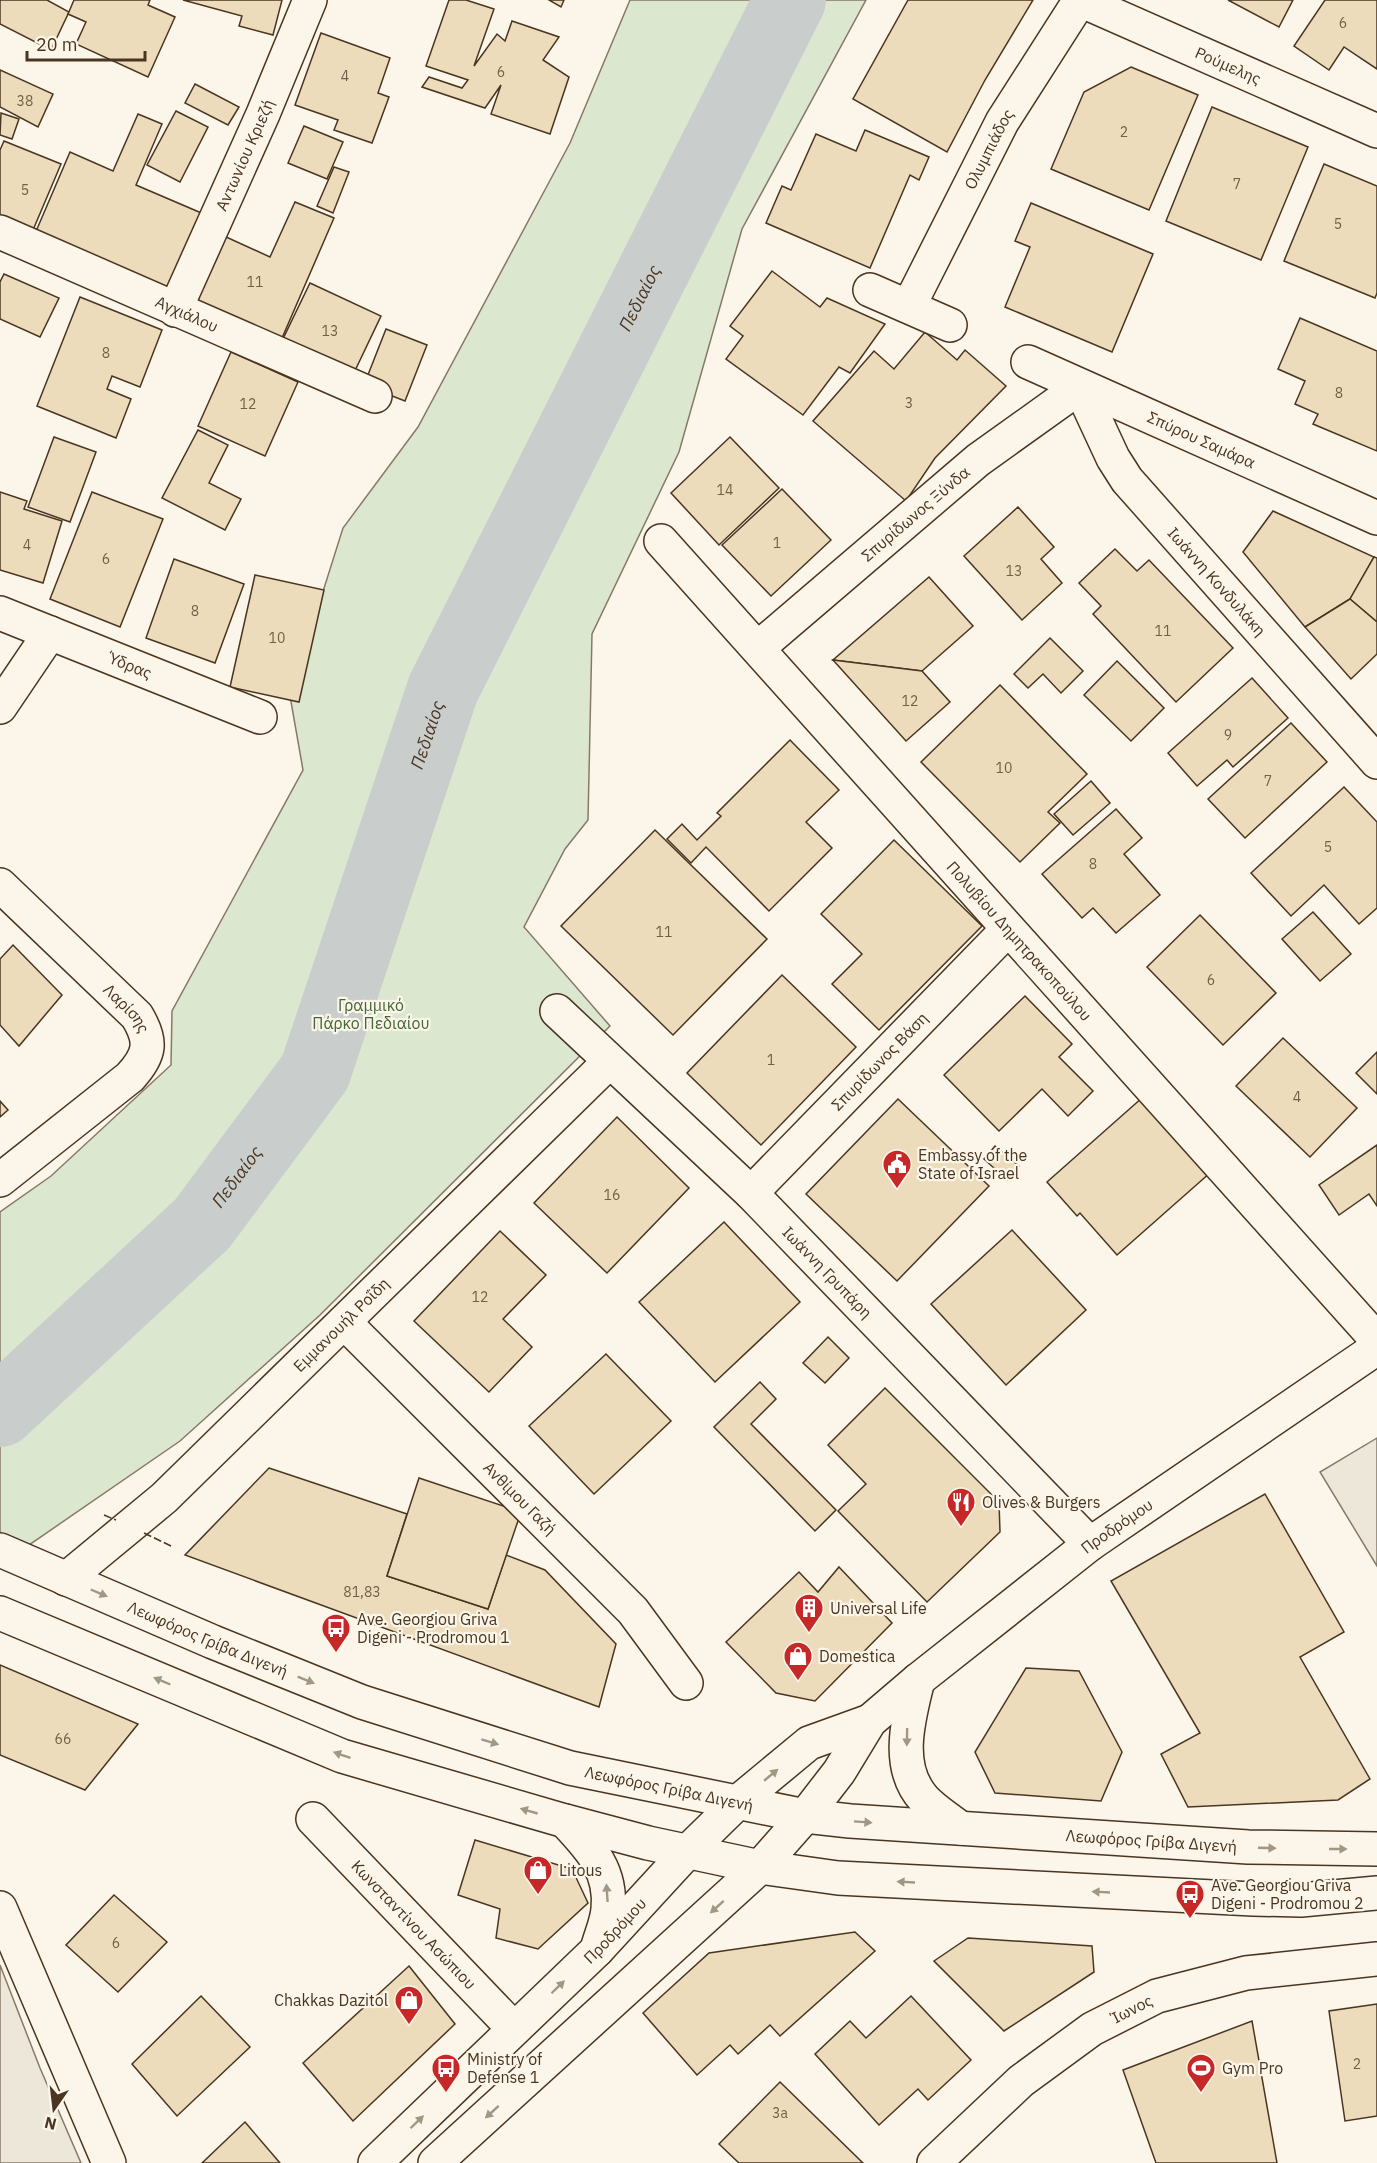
<svg xmlns="http://www.w3.org/2000/svg" width="1377" height="2163" viewBox="0 0 1377 2163" font-family="'IBM Plex Sans',sans-serif">
	<style>
		.park { fill: #dce7d0; stroke: #887966; stroke-width: 1.5 }
		.parking { fill: #ede7d9; stroke: #887966; stroke-width: 1.5 }
		.lines { fill: none; stroke-linecap: round; stroke-linejoin: round }
		.river { stroke: #c9cecd; stroke-width: 72 }
		.building { fill: #ecdcbc; stroke: #4a3520; stroke-width: 1.5 }
		.minor-casing { stroke: #4a3520; stroke-width: 36 }
		.major-casing { stroke: #4a3520; stroke-width: 36 }
		.minor { stroke: #fbf6e9; stroke-width: 33 }
		.major { stroke: #fbf6e9; stroke-width: 33 }
		.fence { stroke: #4a3520; stroke-width: 1.5; stroke-dasharray: 8 3; stroke-linecap: butt }
		.oneway { fill: #a29684 }
		.labels { text-anchor: middle; stroke-width: 4.5; stroke-linejoin: round; paint-order: stroke }
		.number-label { font-size: 14px; fill: #725f47 }
		.street-label { font-size: 16px; fill: #4a3520; stroke: #fbf6e9 }
		.park-label { font-size: 16px; fill: #436837; stroke: #fbf6e9 }
		.poi-label { font-size: 16px; fill: #4a3520; stroke: #fbf6e9; text-anchor: start }
		.water-label { font-size: 18px; font-style: italic; fill: #4a3520; stroke: #fbf6e9 }
	</style>
	<rect width="100%" height="100%" fill="#fbf6e9"/>
	<polygon class="park" points="630,0 866,0 742,229 679,452 592,634 588,820 565,849 524,927 610,1026 320,1315 180,1441 0,1565 0,1212 51,1176 171,1065 172,1011 303,770 290,696 343,528 418,427 570,143"/>
	<g class="parking">
		<polygon points="1377,1438 1377,1566 1320,1472"/>
		<polygon points="0,1965 40,2068 81,2163 0,2163"/>
	</g>
	<g class="lines">
		<path class="river" id="s1" d="M0,1411L202,1224L315,1072L443,689L790,0"/>
	</g>
	<g class="building">
		<polygon points="0,0 47,0 69,12 51,50 0,24"/>
		<polygon points="74,0 150,0 148,5 175,17 148,77 76,44 86,22 68,14"/>
		<polygon points="183,0 282,0 273,35 239,26 242,16"/>
		<polygon points="449,0 466,0 494,9 474,66 497,34 505,41 512,21 559,37 543,60 569,77 550,134 491,114 501,85 485,108 422,87 429,77 462,88 468,80 426,66"/>
		<polygon points="549,0 564,0 561,7"/>
		<polygon points="908,0 1033,0 985,80 947,152 853,99"/>
		<polygon points="1228,0 1293,0 1279,27"/>
		<polygon points="1325,0 1377,0 1377,69 1344,47 1329,70 1294,46"/>
		<polygon points="321,33 390,58 378,93 389,97 372,143 334,130 338,120 295,105"/>
		<polygon points="1131,67 1198,95 1149,210 1051,169 1084,92"/>
		<polygon points="0,70 53,94 38,127 0,107"/>
		<polygon points="195,84 239,107 228,125 185,103"/>
		<polygon points="1212,107 1308,147 1261,260 1166,221"/>
		<polygon points="176,111 208,127 180,182 147,165"/>
		<polygon points="1,113 19,119 12,139 0,135"/>
		<polygon points="138,114 162,124 136,185 213,218 178,298 34,236 70,152 113,171"/>
		<polygon points="304,126 343,142 327,179 288,163"/>
		<polygon points="865,130 929,157 919,180 910,175 870,268 766,223 782,186 791,190 816,134 856,151"/>
		<polygon points="4,141 61,164 33,230 0,216 0,150"/>
		<polygon points="1324,164 1377,186 1377,293 1375,298 1284,261"/>
		<polygon points="334,167 349,172 333,213 317,206"/>
		<polygon points="295,202 334,218 279,345 193,307 224,236 270,257"/>
		<polygon points="1031,203 1153,254 1112,352 1005,307 1030,247 1015,241"/>
		<polygon points="772,271 820,307 827,298 885,324 850,373 839,367 803,415 726,359 743,336 730,326"/>
		<polygon points="4,274 59,298 40,337 0,319 0,282"/>
		<polygon points="310,283 381,316 351,379 280,345"/>
		<polygon points="80,297 162,330 140,387 112,376 107,389 131,399 116,438 37,406"/>
		<polygon points="1300,318 1377,351 1377,451 1313,424 1318,414 1295,404 1305,381 1278,369"/>
		<polygon points="386,329 427,345 405,401 364,385"/>
		<polygon points="925,332 957,360 965,350 1006,386 935,458 906,501 813,421 874,351 894,369"/>
		<polygon points="231,352 298,382 265,456 198,426"/>
		<polygon points="198,430 228,445 209,483 241,499 225,530 162,498"/>
		<polygon points="54,437 96,452 70,522 28,507"/>
		<polygon points="730,437 779,488 719,545 671,493"/>
		<polygon points="782,489 831,540 771,596 722,545"/>
		<polygon points="0,492 27,501 24,509 62,521 43,583 0,570"/>
		<polygon points="92,492 163,519 120,627 50,599"/>
		<polygon points="1018,507 1054,547 1041,559 1062,583 1022,620 964,556"/>
		<polygon points="1273,511 1374,557 1350,599 1305,627 1243,552"/>
		<polygon points="1115,549 1137,571 1149,560 1233,648 1176,702 1093,614 1101,606 1079,583"/>
		<polygon points="1374,557 1377,558 1377,622 1350,599"/>
		<polygon points="174,559 244,584 215,663 146,638"/>
		<polygon points="255,575 324,590 299,702 230,687"/>
		<polygon points="929,577 973,626 922,671 833,660"/>
		<polygon points="1350,599 1377,622 1377,654 1351,679 1305,627"/>
		<polygon points="1050,638 1083,671 1061,693 1043,674 1028,688 1014,674"/>
		<polygon points="833,660 922,671 950,702 906,741"/>
		<polygon points="1117,661 1164,708 1131,741 1084,695"/>
		<polygon points="1252,678 1288,718 1233,767 1227,760 1197,786 1168,753"/>
		<polygon points="1000,685 1087,774 1048,812 1060,823 1020,862 921,762"/>
		<polygon points="1291,723 1327,762 1245,838 1208,799"/>
		<polygon points="790,740 839,790 806,822 832,848 769,911 706,847 691,863 667,839 682,824 697,840 721,816 717,813"/>
		<polygon points="1091,781 1110,803 1073,835 1054,814"/>
		<polygon points="1344,787 1377,822 1377,908 1359,924 1324,885 1291,916 1251,873"/>
		<polygon points="1116,809 1142,838 1124,854 1160,895 1116,933 1093,908 1082,918 1042,874"/>
		<polygon points="655,830 767,939 673,1035 561,926"/>
		<polygon points="894,840 982,926 879,1030 832,984 862,954 821,914"/>
		<polygon points="1313,912 1351,954 1320,981 1282,939"/>
		<polygon points="1200,915 1276,993 1223,1045 1147,967"/>
		<polygon points="13,945 62,995 19,1046 0,1025 0,959"/>
		<polygon points="782,975 856,1047 761,1145 687,1073"/>
		<polygon points="1025,996 1072,1044 1059,1057 1093,1091 1068,1116 1042,1089 999,1131 944,1075"/>
		<polygon points="1283,1038 1357,1108 1310,1157 1236,1086"/>
		<polygon points="1377,1052 1377,1094 1356,1073"/>
		<polygon points="1143,1097 1211,1172 1117,1255 1080,1213 1077,1216 1047,1182"/>
		<polygon points="898,1099 989,1186 897,1281 806,1194"/>
		<polygon points="0,1101 8,1110 0,1117"/>
		<polygon points="617,1117 689,1188 607,1273 534,1203"/>
		<polygon points="1377,1145 1377,1206 1369,1194 1339,1215 1319,1185"/>
		<polygon points="995,1146 1019,1166 1007,1180 984,1159"/>
		<polygon points="724,1222 800,1302 715,1382 639,1302"/>
		<polygon points="1012,1230 1086,1310 1006,1385 931,1304"/>
		<polygon points="500,1231 546,1275 503,1319 532,1347 489,1392 414,1321"/>
		<polygon points="828,1337 849,1358 825,1383 803,1363"/>
		<polygon points="606,1354 671,1421 594,1494 529,1426"/>
		<polygon points="760,1382 776,1399 751,1424 836,1510 815,1531 714,1427"/>
		<polygon points="885,1388 999,1502 1000,1532 927,1602 838,1511 866,1484 828,1445"/>
		<polygon points="269,1468 407,1514 387,1576 488,1609 506,1555 545,1570 616,1644 599,1707 185,1555"/>
		<polygon points="419,1478 521,1512 488,1609 387,1576"/>
		<polygon points="1265,1494 1344,1632 1300,1657 1370,1779 1338,1800 1188,1807 1161,1754 1200,1733 1111,1581"/>
		<polygon points="839,1567 892,1623 815,1701 776,1693 726,1642 799,1572 818,1592"/>
		<polygon points="0,1665 138,1724 85,1790 0,1755"/>
		<polygon points="1026,1668 1079,1671 1122,1752 1101,1801 995,1793 975,1752"/>
		<polygon points="475,1840 572,1869 588,1903 538,1949 496,1938 500,1909 458,1895"/>
		<polygon points="114,1895 167,1942 118,1992 66,1945"/>
		<polygon points="855,1932 875,1951 780,2036 770,2025 738,2054 730,2045 697,2075 643,2013 709,1953"/>
		<polygon points="968,1938 1092,1946 1094,1972 1004,2031 934,1961"/>
		<polygon points="409,1966 455,2024 353,2121 303,2063"/>
		<polygon points="201,1996 250,2047 177,2116 132,2064"/>
		<polygon points="911,1996 971,2060 928,2100 918,2089 879,2125 815,2054 850,2021 866,2038"/>
		<polygon points="1377,2004 1377,2116 1345,2121 1329,2011"/>
		<polygon points="1252,2021 1277,2163 1156,2163 1123,2070"/>
		<polygon points="780,2082 863,2163 739,2163 719,2144"/>
		<polygon points="245,2122 280,2163 202,2163"/>
	</g>
	<g class="lines">
		<g class="minor-casing">
			<g id="minor">
				<path id="s2" d="M1080,0L1377,131"/>
				<path id="s3" d="M0,232L375,396"/>
				<polyline points="870,290 950,325"/>
				<path id="s4" d="M909,306L1002,122L1080,0"/>
				<path id="s5" d="M175,310L263,114L310,0"/>
				<path id="s6" d="M1028,362L1377,518"/>
				<path id="s7" d="M1080,387L1113,458L1127,480L1377,762"/>
				<path id="s8" d="M661,541L1377,1340"/>
				<path id="s9" d="M0,613L260,717"/>
				<path id="s10" d="M758,648L978,460L1080,387"/>
				<polyline points="0,707 50,633"/>
				<path id="s11" d="M0,885L137,1016C152,1041 151,1054 130,1077L0,1180"/>
				<path id="s12" d="M557,1011L751,1193L1090,1544"/>
				<path id="s13" d="M751,1193L1008,929"/>
				<path id="s14" d="M344,1322L633,1611L686,1683"/>
				<path id="s15" d="M66,1579L164,1498L609,1062"/>
				<path id="s16" d="M313,1819L514,2029"/>
				<polyline points="0,1908 109,2163"/>
				<path id="s17" d="M375,2163L597,1950L688,1851"/>
				<polyline points="435,2163 760,1867"/>
				<path id="s18" d="M934,2163L1021,2081L1092,2029L1157,1996L1246,1973L1377,1959"/>
			</g>
		</g>
		<g class="major-casing">
			<g id="major">
				<path id="s19" d="M0,1550L213,1642L362,1702L570,1768L805,1816L850,1821L1248,1847L1377,1849"/>
				<polyline points="0,1613 342,1756 565,1821 648,1843 760,1867 838,1878 1253,1899 1301,1900 1377,1893"/>
				<path d="M918,1680C909,1717 894,1766 924,1799C934,1810 949,1819 960,1828"/>
				<path d="M565,1821C590,1848 612,1870 608,1909C607,1923 600,1937 597,1950"/>
				<polyline points="688,1851 739,1801 809,1743 870,1721"/>
				<path id="s20" d="M760,1867L805,1816L839,1772L870,1721L918,1680L1090,1544L1377,1348"/>
			</g>
		</g>
		<use href="#minor" class="minor"/>
		<use href="#major" class="major"/>
		<g class="fence">
			<polyline points="104,1515 116,1520"/>
			<polyline points="144,1533 171,1546"/>
		</g>
	</g>
	<defs><path id="oneway-solid" d="M-6-.8H1V-3.2L6.5 0L1 3.2V.8H-6Z" transform="scale(1.5)"/></defs>
	<g class="oneway">
		<use href="#oneway-solid" transform="translate(99 1593) rotate(23)"/>
		<use href="#oneway-solid" transform="translate(306 1680) rotate(22)"/>
		<use href="#oneway-solid" transform="translate(162 1681) rotate(-157)"/>
		<use href="#oneway-solid" transform="translate(907 1737) rotate(91)"/>
		<use href="#oneway-solid" transform="translate(490 1742) rotate(17)"/>
		<use href="#oneway-solid" transform="translate(342 1755) rotate(-161)"/>
		<use href="#oneway-solid" transform="translate(771 1775) rotate(-40)"/>
		<use href="#oneway-solid" transform="translate(529 1811) rotate(-164)"/>
		<use href="#oneway-solid" transform="translate(863 1822) rotate(4)"/>
		<use href="#oneway-solid" transform="translate(1267 1848) rotate(2)"/>
		<use href="#oneway-solid" transform="translate(1338 1849)"/>
		<use href="#oneway-solid" transform="translate(906 1882) rotate(-177)"/>
		<use href="#oneway-solid" transform="translate(1101 1892) rotate(-177)"/>
		<use href="#oneway-solid" transform="translate(607 1893) rotate(-94)"/>
		<use href="#oneway-solid" transform="translate(717 1907) rotate(138)"/>
		<use href="#oneway-solid" transform="translate(558 1987) rotate(-44)"/>
		<use href="#oneway-solid" transform="translate(492 2112) rotate(138)"/>
		<use href="#oneway-solid" transform="translate(417 2122) rotate(-44)"/>
	</g>
	<defs>
		<g id="civic-pin" transform="scale(1.5)"><path d="M0 17L-7.5 6A9.5 9.5 0 1 1 7.5 6Z" fill="#c62828" stroke="#fbf6e9"/><path d="M-.6-6.5H3V-4.5H.6V-3L4-1V1h2V6H-6V1h2V-1L-.6-3ZM-1.2 2.5V6h2.4V2.5Z" fill="#fff"/></g>
		<g id="restaurant-pin" transform="scale(1.5)"><path d="M0 17L-7.5 6A9.5 9.5 0 1 1 7.5 6Z" fill="#c62828" stroke="#fbf6e9"/><path d="M-5-6h1v4h1v-4h1v4h1v-4h1v5L-1.5 .5V6h-2V.5L-5-1ZM5-6V6H3V1.5H1.5Q1.5-4 5-6Z" fill="#fff"/></g>
		<g id="building-pin" transform="scale(1.5)"><path d="M0 17L-7.5 6A9.5 9.5 0 1 1 7.5 6Z" fill="#c62828" stroke="#fbf6e9"/><path d="M-4-6H4V6H1V3H-1V6H-4ZM-2.5-4.3h1.7v1.8h-1.7ZM.8-4.3h1.7v1.8H.8ZM-2.5-1h1.7V.8h-1.7ZM.8-1h1.7V.8H.8Z" fill="#fff"/></g>
		<g id="bus-pin" transform="scale(1.5)"><path d="M0 17L-7.5 6A9.5 9.5 0 1 1 7.5 6Z" fill="#c62828" stroke="#fbf6e9"/><path d="M-5-6H5V4H4V6H2V4H-2V6H-4V4H-5ZM-3.5-4V0h7V-4ZM-3.5 1.2v1.5H-2V1.2ZM2 1.2v1.5H3.5V1.2Z" fill="#fff"/></g>
		<g id="shop-pin" transform="scale(1.5)"><path d="M0 17L-7.5 6A9.5 9.5 0 1 1 7.5 6Z" fill="#c62828" stroke="#fbf6e9"/><path d="M-5-2.5h2.3a2.7 3.5 0 0 1 5.4 0H5L5.5 6h-11ZM-1.5-2.5h3a1.5 2.3 0 0 0-3 0Z" fill="#fff"/></g>
		<g id="stadium-pin" transform="scale(1.5)"><path d="M0 17L-7.5 6A9.5 9.5 0 1 1 7.5 6Z" fill="#c62828" stroke="#fbf6e9"/><path d="M0-5a6.5 5 0 1 0 0 10a6.5 5 0 1 0 0-10ZM-3.5-1.8h7v3.6h-7Z" fill="#fff"/></g>
	</defs>
	<g fill-rule="evenodd">
		<use href="#civic-pin" x="897" y="1164"/>
		<use href="#restaurant-pin" x="961" y="1502"/>
		<use href="#building-pin" x="809" y="1608"/>
		<use href="#bus-pin" x="336" y="1628"/>
		<use href="#shop-pin" x="798" y="1656"/>
		<use href="#shop-pin" x="538" y="1870"/>
		<use href="#bus-pin" x="1190" y="1894"/>
		<use href="#shop-pin" x="409" y="2000"/>
		<use href="#bus-pin" x="446" y="2068"/>
		<use href="#stadium-pin" x="1201" y="2068"/>
	</g>
	<g class="labels">
		<g class="number-label">
			<text x="1343" y="28">6</text>
			<text x="501" y="77">6</text>
			<text x="345" y="81">4</text>
			<text x="25" y="106">38</text>
			<text x="1124" y="137">2</text>
			<text x="1237" y="189">7</text>
			<text x="25" y="195">5</text>
			<text x="1338" y="229">5</text>
			<text x="255" y="287">11</text>
			<text x="330" y="336">13</text>
			<text x="106" y="358">8</text>
			<text x="1339" y="398">8</text>
			<text x="909" y="408">3</text>
			<text x="248" y="409">12</text>
			<text x="725" y="495">14</text>
			<text x="777" y="548">1</text>
			<text x="27" y="550">4</text>
			<text x="106" y="564">6</text>
			<text x="1014" y="576">13</text>
			<text x="195" y="616">8</text>
			<text x="1163" y="636">11</text>
			<text x="277" y="643">10</text>
			<text x="910" y="706">12</text>
			<text x="1228" y="740">9</text>
			<text x="1004" y="773">10</text>
			<text x="1268" y="786">7</text>
			<text x="1328" y="852">5</text>
			<text x="1093" y="869">8</text>
			<text x="664" y="937">11</text>
			<text x="1211" y="985">6</text>
			<text x="771" y="1065">1</text>
			<text x="1297" y="1102">4</text>
			<text x="612" y="1200">16</text>
			<text x="480" y="1302">12</text>
			<text x="362" y="1597">81,83</text>
			<text x="63" y="1744">66</text>
			<text x="116" y="1948">6</text>
			<text x="1357" y="2069">2</text>
			<text x="780" y="2118">3a</text>
		</g>
		<g class="street-label">
			<text dy="6" stroke="none"><textPath href="#s2" startOffset="162">Ρούμελης</textPath></text>
			<text dy="6" stroke="none"><textPath href="#s4" startOffset="176">Ολυμπιάδος</textPath></text>
			<text dy="6" stroke="none"><textPath href="#s5" startOffset="170">Αντωνίου Κριεζή</textPath></text>
			<text dy="6" stroke="none"><textPath href="#s3" startOffset="204">Αγχιάλου</textPath></text>
			<text dy="6" stroke="none"><textPath href="#s6" startOffset="190">Σπύρου Σαμάρα</textPath></text>
			<text dy="6" stroke="none"><textPath href="#s10" startOffset="207">Σπυρίδωνος Ξύνδα</textPath></text>
			<text dy="6" stroke="none"><textPath href="#s7" startOffset="240">Ιωάννη Κονδυλάκη</textPath></text>
			<text dy="6" stroke="none"><textPath href="#s9" startOffset="140">Ύδρας</textPath></text>
			<text dy="6" stroke="none"><textPath href="#s8" startOffset="537">Πολυβίου Δημητρακοπούλου</textPath></text>
			<text dy="6" stroke="none"><textPath href="#s11" startOffset="177">Λαρίσης</textPath></text>
			<text dy="6" stroke="none"><textPath href="#s13" startOffset="184">Σπυρίδωνος Βάση</textPath></text>
			<text dy="6" stroke="none"><textPath href="#s12" startOffset="376">Ιωάννη Γρυπάρη</textPath></text>
			<text dy="6" stroke="none"><textPath href="#s15" startOffset="375">Εμμανουήλ Ροΐδη</textPath></text>
			<text dy="6" stroke="none"><textPath href="#s14" startOffset="249">Ανθίμου Γαζή</textPath></text>
			<text dy="6" stroke="none"><textPath href="#s20" startOffset="498">Προδρόμου</textPath></text>
			<text dy="6" stroke="none"><textPath href="#s19" startOffset="226">Λεωφόρος Γρίβα Διγενή</textPath></text>
			<text dy="6" stroke="none"><textPath href="#s19" startOffset="712">Λεωφόρος Γρίβα Διγενή</textPath></text>
			<text dy="6" stroke="none"><textPath href="#s19" startOffset="1198">Λεωφόρος Γρίβα Διγενή</textPath></text>
			<text dy="6" stroke="none"><textPath href="#s16" startOffset="146">Κωνσταντίνου Ασώπιου</textPath></text>
			<text dy="6" stroke="none"><textPath href="#s17" startOffset="334">Προδρόμου</textPath></text>
			<text dy="6" stroke="none"><textPath href="#s18" startOffset="252">Ίωνος</textPath></text>
		</g>
		<g class="park-label">
			<text x="371" y="1011">Γραμμικό<tspan x="371" dy="18">Πάρκο Πεδιαίου</tspan></text>
		</g>
		<g class="poi-label">
			<text x="918" y="1161">Embassy of the<tspan x="918" dy="18">State of Israel</tspan></text>
			<text x="982" y="1508">Olives &amp; Burgers</text>
			<text x="830" y="1614">Universal Life</text>
			<text x="357" y="1625">Ave. Georgiou Griva<tspan x="357" dy="18">Digeni - Prodromou 1</tspan></text>
			<text x="819" y="1662">Domestica</text>
			<text x="559" y="1876">Litous</text>
			<text x="1211" y="1891">Ave. Georgiou Griva<tspan x="1211" dy="18">Digeni - Prodromou 2</tspan></text>
			<text x="388" y="2006" text-anchor="end">Chakkas Dazitol</text>
			<text x="467" y="2065">Ministry of<tspan x="467" dy="18">Defense 1</tspan></text>
			<text x="1222" y="2074">Gym Pro</text>
		</g>
		<g class="water-label">
			<text dy="6" stroke="none"><textPath href="#s1" startOffset="1306">Πεδιαίος</textPath></text>
			<text dy="6" stroke="none"><textPath href="#s1" startOffset="820">Πεδιαίος</textPath></text>
			<text dy="6" stroke="none"><textPath href="#s1" startOffset="334">Πεδιαίος</textPath></text>
		</g>
	</g>
	<g transform="translate(54 2109) rotate(194)" stroke="#fbf6e9" stroke-width="4.5" paint-order="stroke">
	<path d="M0-4.5L10 22L0 15L-10 22Z" fill="#4a3520"/>
	<text y="-9" font-size="16" font-weight="bold" text-anchor="middle" fill="#4a3520">N</text>
	</g>
	<path d="M27 51v9h118v-9" fill="none" stroke="#4a3520" stroke-width="3"/>
	<text x="36" y="51" font-size="18" fill="#4a3520" stroke="#fbf6e9" stroke-width="4.5" paint-order="stroke">20 m</text>
</svg>
